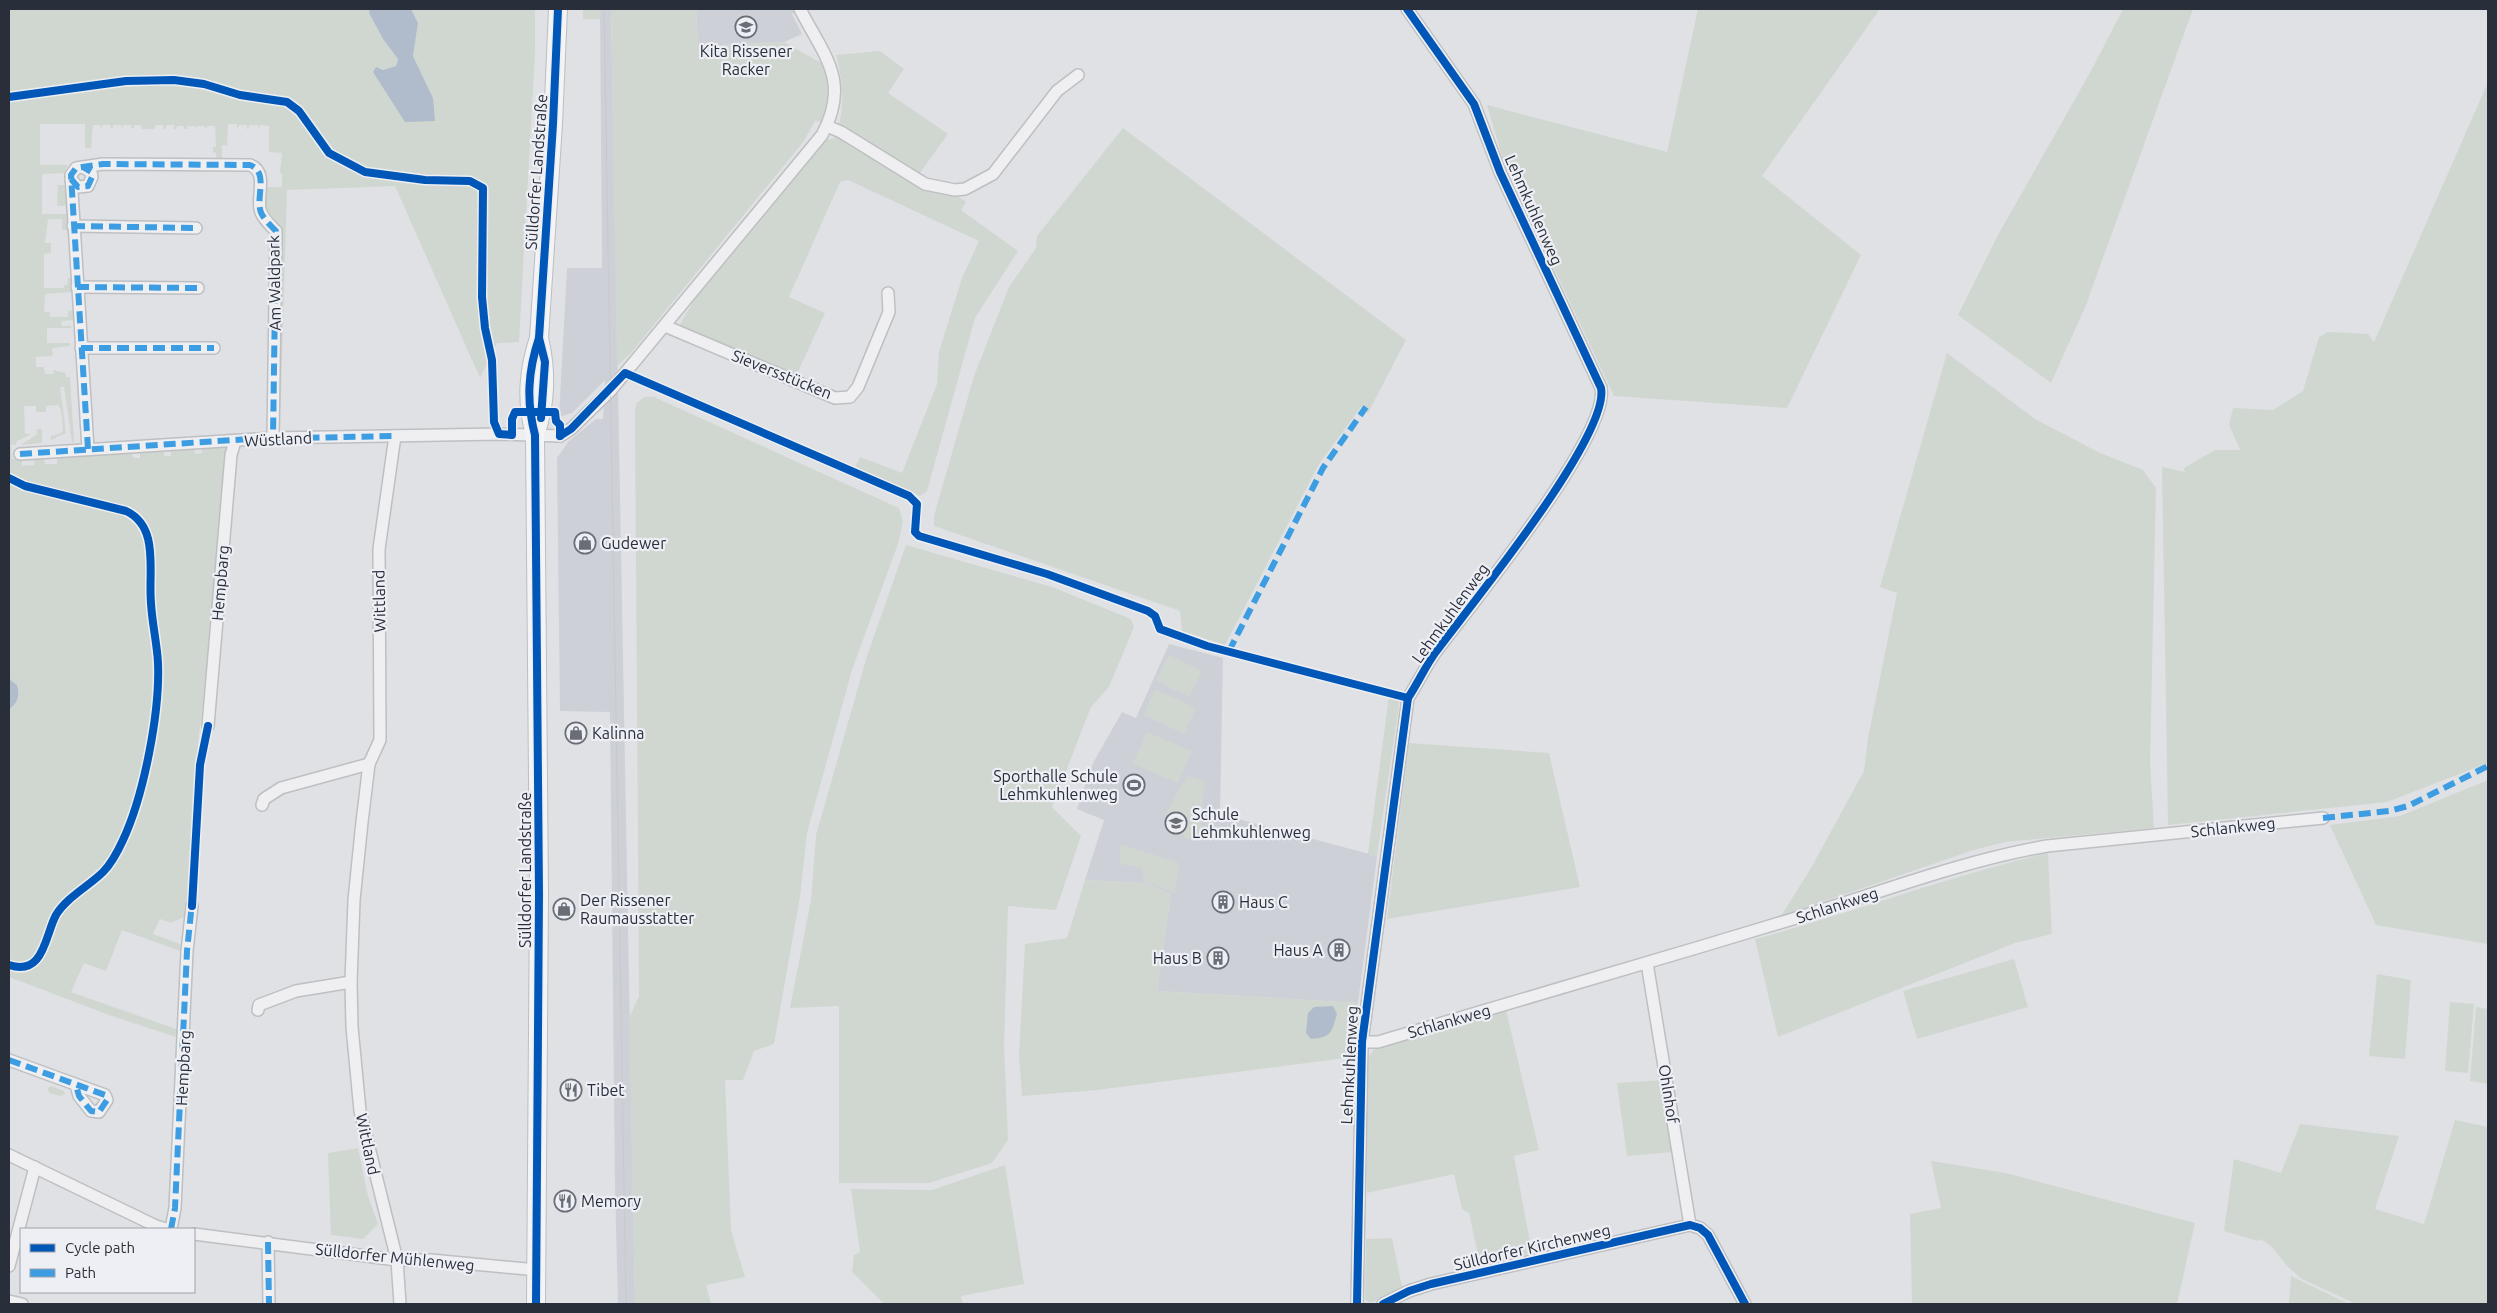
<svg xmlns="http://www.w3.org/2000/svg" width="2497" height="1313" viewBox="0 0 2497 1313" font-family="Ubuntu,sans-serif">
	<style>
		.built { fill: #ced0d7 }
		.green { fill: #d0d7d0 }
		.water { fill: #b0bbcc }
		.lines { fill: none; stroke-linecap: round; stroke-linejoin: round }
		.street-casing { stroke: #bebfc2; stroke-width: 14 }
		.primary-casing { stroke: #bcbec1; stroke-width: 20 }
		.street { stroke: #efeff1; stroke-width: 11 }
		.primary { stroke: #f4f4f5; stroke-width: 18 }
		.tram { stroke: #c8c9cb; stroke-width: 1 }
		.quiet { stroke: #3d9de2; stroke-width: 6; stroke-dasharray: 12 6; stroke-linecap: butt }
		.cycleway-casing { stroke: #edeff4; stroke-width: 11 }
		.cycleway { stroke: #0057b8; stroke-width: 8 }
		.labels { text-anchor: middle; stroke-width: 4.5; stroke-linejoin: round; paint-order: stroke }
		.poi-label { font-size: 16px; fill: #292e3b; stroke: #edeff4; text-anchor: start }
		.street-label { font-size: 16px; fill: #292e3b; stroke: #edeff4 }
	</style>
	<rect width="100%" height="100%" fill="#e0e1e4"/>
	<g class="built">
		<polygon points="600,9 611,9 635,1304 618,1304 615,1189 610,712 560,711 557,458 569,441 596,419 603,419 605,380 572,413 559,417 567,268 602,268"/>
		<polygon points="696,9 800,9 792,14 802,34 784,42 698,46"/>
		<polygon points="1169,644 1223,658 1220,814 1377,856 1358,1003 1157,991 1171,894 1144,883 1085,880 1104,820 1077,809 1093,763 1122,712 1136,718"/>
	</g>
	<g class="green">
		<path d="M9,9H370L369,13L383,39L398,58L396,66L383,70L433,98L413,56L418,23L411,9H535V52L519,342L497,343L480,378L395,186L287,190L280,429H277L281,229C271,218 258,201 269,187H282V174L280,172L282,153L269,152V126L260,125L258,130V125H250L247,130V125H239L237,130V124H228L227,148L226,145H222V161L216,160V153L213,152V147H216L215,126H208L205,129V126H197L195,129V126H187V129H184V126H177L176,129H174V125H166V129H164L163,125H156L154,129H142L141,125H134V128H131V125H124L122,128L121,125H113V128H111L110,125H103L100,128V125H93L91,148H85V124H40V165H68L64,173L42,174V214H67L68,230H62V219H48L45,243H51V253L44,254V288H64V285H67L68,278H71L72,292L45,294L44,312H50V317H68V311L74,310V320L61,321L62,326H71V328H47V343H70V346L52,348L53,356L36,357V367H44L45,374H54L53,370L66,373V377H70L74,442H72L64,387H60L66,433L51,440V436L59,434L63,431L61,410L58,405L46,406V412H36V406H24L25,434H32L17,441L16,445H11L12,459L22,458V466L34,465L35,457H44L45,464H57V456L132,451L133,458H140V450L164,449V456H171V448L194,447L195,454L202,453V446L229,444L210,648L198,744L187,906L184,907V917L171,923L160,919L153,934L180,944V951L122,930L106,971L84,963L71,992L179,1030V1038L109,1015L9,977V709C17,703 20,695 17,685L9,679Z"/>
		<rect x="583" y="9" width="17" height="10"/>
		<polygon points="611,9 696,9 698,46 784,42 825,65 831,89 824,122 815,121 804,141 631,353 617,366"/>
		<polygon points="1698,9 1880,9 1762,176 1861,255 1787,408 1614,396 1503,160 1487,105 1667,152"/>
		<polygon points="2123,9 2193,9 2086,305 2051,383 1958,315 1998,235 2092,69"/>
		<path d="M880,51L904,69L888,93L948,134L919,174L839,124C845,100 842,78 836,55Z"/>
		<polygon points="2488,82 2488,763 2387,802 2168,825 2162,467 2185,472 2184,468 2215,450 2240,450 2229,425 2233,408 2273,410 2303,391 2319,337 2328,332 2368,334 2374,342"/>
		<polygon points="1123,128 1406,340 1368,413 1361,407 1319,464 1225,645 1182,631 1180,611 934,526 934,516 974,376 1009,287 1036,248 1037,236"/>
		<polygon points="838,137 925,190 956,195 966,202 961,210 1018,251 975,318 927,491 920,496 855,467 860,457 902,473 937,384 939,352 962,278 979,241 848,180 840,182 789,297 825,313 796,376 679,326 697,295 826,140"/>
		<polygon points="58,185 65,185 66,206 57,206"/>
		<polygon points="1947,353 2035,419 2100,453 2143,470 2156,488 2150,763 2154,828 2005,842 1974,850 1781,916 1811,868 1864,771 1868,738 1897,593 1880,587"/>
		<polygon points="645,397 654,397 899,508 903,522 898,544 852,670 807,833 800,897 774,1044 754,1051 743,1080 725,1080 731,1230 745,1277 706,1285 711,1304 635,1304 629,1018 639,996 635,414 636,403"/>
		<polygon points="37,429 42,429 42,443 21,445 37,434"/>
		<polygon points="906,545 1052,587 1131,619 1134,627 1109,687 1091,707 1052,807 1081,836 1056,910 1008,906 1004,1047 1008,1140 992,1163 929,1183 839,1183 839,1006 790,1008 811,900 816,835 867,656"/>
		<polygon points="1169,655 1202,671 1189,697 1156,681"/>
		<polygon points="1155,689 1196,708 1184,734 1144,715"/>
		<polygon points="1389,696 1400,698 1377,856 1368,854"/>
		<polygon points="1147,732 1192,751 1178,783 1133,764"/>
		<polygon points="1409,743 1549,753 1580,887 1387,919"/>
		<polygon points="1187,776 1204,781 1201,837 1186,839 1165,815"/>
		<polygon points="2488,780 2488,944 2376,925 2330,825 2400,816"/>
		<polygon points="1120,844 1179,863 1175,893 1145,882 1141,867 1120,864"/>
		<path d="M2048,853L2052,934L2015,943L1778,1037L1755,939C1853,913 1949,876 2048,853Z"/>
		<polygon points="1085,880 1144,883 1171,894 1157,991 1358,1003 1353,1057 1097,1090 1022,1096 1019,1055 1025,944 1067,938"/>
		<polygon points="2014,959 2028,1007 1917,1039 1903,991"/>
		<polygon points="2377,974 2411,980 2405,1059 2369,1056"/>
		<polygon points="2450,1002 2474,1004 2468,1073 2445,1071"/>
		<polygon points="2476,1007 2488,1009 2488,1084 2470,1081"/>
		<polygon points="1506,1010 1539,1150 1514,1156 1532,1253 1480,1265 1469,1213 1462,1209 1454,1174 1367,1193 1366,1061 1375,1048"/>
		<polygon points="1663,1080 1674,1152 1627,1156 1617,1083"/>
		<polygon points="51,1086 64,1091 65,1094 61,1096 49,1093 48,1088"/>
		<polygon points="2455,1120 2488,1127 2488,1304 2356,1304 2302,1279 2286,1265 2272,1247 2261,1239 2258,1241 2224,1231 2234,1159 2281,1173 2300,1124 2399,1136 2375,1209 2424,1224"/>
		<polygon points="358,1148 368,1196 378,1224 363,1239 331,1235 328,1153"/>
		<polygon points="1931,1161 2006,1173 2195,1223 2177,1304 1912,1304 1910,1214 1941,1208"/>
		<polygon points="1005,1165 1024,1284 961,1296 963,1304 884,1304 852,1272 854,1255 860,1252 851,1189 932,1190"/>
		<polygon points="1392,1238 1402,1287 1373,1302 1368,1302 1365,1299 1366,1239"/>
		<polygon points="2291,1276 2349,1304 2289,1304"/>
	</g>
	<g class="water">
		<polygon points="370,9 411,9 418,23 413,56 433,98 435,121 405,122 373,72 376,67 383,70 396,66 398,59 383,39 369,13"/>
		<path d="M9,679L17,685C20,695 18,703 9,709Z"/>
		<path d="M1333,1006L1337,1014C1331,1033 1332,1037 1311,1039L1306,1033L1308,1013L1314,1007Z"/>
	</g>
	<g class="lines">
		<g class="street-casing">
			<g id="street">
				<polyline points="827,126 841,132 925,184 955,190 965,189 993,174 1057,91 1078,75"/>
				<polyline points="71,179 78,187 88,186 92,177 91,172 83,167"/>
				<polyline points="73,226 196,228"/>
				<polyline points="77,287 198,288"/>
				<polyline points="665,326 835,398 850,397 858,387 889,312 888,293"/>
				<polyline points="81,348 214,348"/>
				<polyline points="395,436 379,549 380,740 369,764 362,822 354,900 351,982 352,1027 360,1111 397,1260 400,1304"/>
				<path d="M88,449L71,175L76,168L103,164L250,165C268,172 257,194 260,209C261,217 271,226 276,231L273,438"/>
				<path d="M20,454L273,438L499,434L560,436L571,429L611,390L822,135C851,81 824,56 800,9"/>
				<polyline points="208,726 231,455 235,441"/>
				<polyline points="262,805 264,799 281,788 369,764"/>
				<polyline points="1647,963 1690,1225"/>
				<polyline points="258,1010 259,1005 296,991 351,982"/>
				<path d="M1362,1042H1378C1518,1001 1657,960 1796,918C1879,893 1961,861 2047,846L2323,818"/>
				<polyline points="9,1060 105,1095 107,1100 99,1112 91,1111 79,1096 76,1085"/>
				<polyline points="9,1155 156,1226 166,1229"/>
				<polyline points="1690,1225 1700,1228 1708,1235 1745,1304"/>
				<polyline points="171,1229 175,1208 187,951 192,906"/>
				<polyline points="194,1234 397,1260 431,1260 537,1270"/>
				<polyline points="268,1242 269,1304"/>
				<polyline points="9,1266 35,1167"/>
				<polyline points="9,1301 22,1304"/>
				<path d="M1357,1304L1362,1042L1408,698C1418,683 1425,667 1435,653C1469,607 1610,436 1601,388L1500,172L1474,104L1407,9"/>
				<polyline points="1383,1304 1409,1291 1431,1284 1690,1225"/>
			</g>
		</g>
		<g class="primary-casing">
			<g id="primary">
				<path d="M535,435C546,403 547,371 539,338"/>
				<path d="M536,1304L539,894L535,435C526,401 528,371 539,338L553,124L558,9"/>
			</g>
		</g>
		<use href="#street" class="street"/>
		<use href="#primary" class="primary"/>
		<polyline class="tram" points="604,9 626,1304"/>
		<g class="quiet">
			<polyline points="71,179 78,187 88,186 92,177 91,172 83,167"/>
			<polyline points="73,226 196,228"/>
			<polyline points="77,287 198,288"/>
			<polyline points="81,348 214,348"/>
			<path d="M88,449L71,175L76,168L103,164L250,165C268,172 257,194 260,209C261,217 271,226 276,231L273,438"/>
			<polyline points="20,454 249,439 395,436"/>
			<polyline points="1229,651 1323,468 1366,407"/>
			<polyline points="2323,818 2389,811 2408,806 2488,766"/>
			<polyline points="9,1060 105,1095 107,1100 99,1112 91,1111 79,1096 76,1085"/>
			<polyline points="171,1229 175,1208 187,951 192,903"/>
			<polyline points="268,1242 269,1304"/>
		</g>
		<g class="cycleway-casing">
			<g id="cycleway">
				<polyline points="9,97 126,81 174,80 204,84 240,95 287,102 299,111 329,153 365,172 425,180 470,181 483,188 482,297 485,328 492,360 494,422 499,434 512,435 512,419 515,412 555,412 556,421 560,425 560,436"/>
				<polyline points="539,338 545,362 541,418"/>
				<polyline points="560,436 571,429 625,373 909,496 917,504 915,532 919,536 1047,574 1148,611 1155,616 1160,629 1207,646 1408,698"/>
				<path d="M9,478L25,486L126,511C160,527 148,571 151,603C152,623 157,643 158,663C160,712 144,795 123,840C118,851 112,863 103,872C89,886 67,897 56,915C45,935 44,977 9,965"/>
				<polyline points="192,906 200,765 208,726"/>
				<path d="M536,1304L539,894L535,435C526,401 528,371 539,338L553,124L558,9"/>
				<path d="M1357,1304L1362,1042L1408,698C1418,683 1425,667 1435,653C1469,607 1610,436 1601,388L1500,172L1474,104L1407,9"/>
				<polyline points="1383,1304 1409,1291 1431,1284 1690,1225 1700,1228 1708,1235 1745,1304"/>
			</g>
		</g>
		<use href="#cycleway" class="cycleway"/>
	</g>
	<defs>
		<g id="school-ring" transform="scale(1.125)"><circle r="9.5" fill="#edeff4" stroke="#696d76" stroke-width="1.5"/><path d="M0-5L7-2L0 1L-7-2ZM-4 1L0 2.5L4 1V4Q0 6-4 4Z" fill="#696d76"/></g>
		<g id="shop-ring" transform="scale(1.125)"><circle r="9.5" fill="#edeff4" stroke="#696d76" stroke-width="1.5"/><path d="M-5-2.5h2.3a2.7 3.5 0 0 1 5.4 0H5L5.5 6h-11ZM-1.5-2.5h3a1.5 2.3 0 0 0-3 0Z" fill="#696d76"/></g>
		<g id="stadium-ring" transform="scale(1.125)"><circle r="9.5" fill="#edeff4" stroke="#696d76" stroke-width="1.5"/><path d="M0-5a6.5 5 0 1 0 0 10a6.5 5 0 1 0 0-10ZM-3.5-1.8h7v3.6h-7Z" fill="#696d76"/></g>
		<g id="building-ring" transform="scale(1.125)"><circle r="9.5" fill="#edeff4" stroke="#696d76" stroke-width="1.5"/><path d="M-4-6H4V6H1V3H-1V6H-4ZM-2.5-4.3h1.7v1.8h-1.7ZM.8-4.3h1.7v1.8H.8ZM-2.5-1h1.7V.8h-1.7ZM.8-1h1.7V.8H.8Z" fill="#696d76"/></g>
		<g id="restaurant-ring" transform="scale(1.125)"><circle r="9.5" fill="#edeff4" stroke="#696d76" stroke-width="1.5"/><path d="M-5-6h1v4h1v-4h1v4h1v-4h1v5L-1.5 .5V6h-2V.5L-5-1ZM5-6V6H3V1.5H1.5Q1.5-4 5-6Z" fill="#696d76"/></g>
	</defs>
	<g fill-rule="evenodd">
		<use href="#school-ring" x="746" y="27"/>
		<use href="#shop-ring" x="585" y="543"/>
		<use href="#shop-ring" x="576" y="733"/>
		<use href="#stadium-ring" x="1134" y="785"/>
		<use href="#school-ring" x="1176" y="823"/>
		<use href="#building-ring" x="1223" y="902"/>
		<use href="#shop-ring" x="564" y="909"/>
		<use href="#building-ring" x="1339" y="950"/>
		<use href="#building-ring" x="1218" y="958"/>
		<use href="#restaurant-ring" x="571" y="1090"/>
		<use href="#restaurant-ring" x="565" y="1201"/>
	</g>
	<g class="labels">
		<g class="poi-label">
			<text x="746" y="57" text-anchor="middle">Kita Rissener<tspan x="746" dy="18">Racker</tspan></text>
			<text x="601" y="549">Gudewer</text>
			<text x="592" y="739">Kalinna</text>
			<text x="1118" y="782" text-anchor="end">Sporthalle Schule<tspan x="1118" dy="18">Lehmkuhlenweg</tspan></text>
			<text x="1192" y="820">Schule<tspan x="1192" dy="18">Lehmkuhlenweg</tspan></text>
			<text x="580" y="906">Der Rissener<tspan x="580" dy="18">Raumausstatter</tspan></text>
			<text x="1239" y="908">Haus C</text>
			<text x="1323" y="956" text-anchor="end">Haus A</text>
			<text x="1202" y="964" text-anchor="end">Haus B</text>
			<text x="587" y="1096">Tibet</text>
			<text x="581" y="1207">Memory</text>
		</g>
		<g class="street-label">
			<text transform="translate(536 172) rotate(-86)" y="6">Sülldorfer Landstraße</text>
			<text transform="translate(1534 210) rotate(66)" y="6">Lehmkuhlenweg</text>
			<text transform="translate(274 283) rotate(-91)" y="6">Am Waldpark</text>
			<text transform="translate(782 374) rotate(22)" y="6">Sieversstücken</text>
			<text transform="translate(278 439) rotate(-3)" y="6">Wüstland</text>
			<text transform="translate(220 583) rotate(-85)" y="6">Hempbarg</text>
			<text transform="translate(379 601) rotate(-91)" y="6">Wittland</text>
			<text transform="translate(1450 613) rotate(-54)" y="6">Lehmkuhlenweg</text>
			<text transform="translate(2233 827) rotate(-6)" y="6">Schlankweg</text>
			<text transform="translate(525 870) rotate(-90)" y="6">Sülldorfer Landstraße</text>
			<text transform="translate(1837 905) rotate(-18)" y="6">Schlankweg</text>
			<text transform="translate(1449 1021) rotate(-16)" y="6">Schlankweg</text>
			<text transform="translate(1349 1065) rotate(-87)" y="6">Lehmkuhlenweg</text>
			<text transform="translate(183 1068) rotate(-87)" y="6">Hempbarg</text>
			<text transform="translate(1669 1094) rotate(81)" y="6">Ohlnhof</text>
			<text transform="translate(368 1144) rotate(78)" y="6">Wittland</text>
			<text transform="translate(1532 1247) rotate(-13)" y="6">Sülldorfer Kirchenweg</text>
			<text transform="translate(395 1257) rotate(6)" y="6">Sülldorfer Mühlenweg</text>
		</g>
	</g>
	<rect width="2497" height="1313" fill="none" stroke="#292e3b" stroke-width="20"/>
	<rect x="20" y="1228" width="175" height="65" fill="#edeff4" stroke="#9fa2aa"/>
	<rect x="30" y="1244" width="25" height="8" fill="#0057b8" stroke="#9fa2aa"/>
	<text x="65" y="1253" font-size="15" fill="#292e3b">Cycle path</text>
	<rect x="30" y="1269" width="25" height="8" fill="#3d9de2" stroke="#9fa2aa"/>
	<text x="65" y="1278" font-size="15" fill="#292e3b">Path</text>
</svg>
